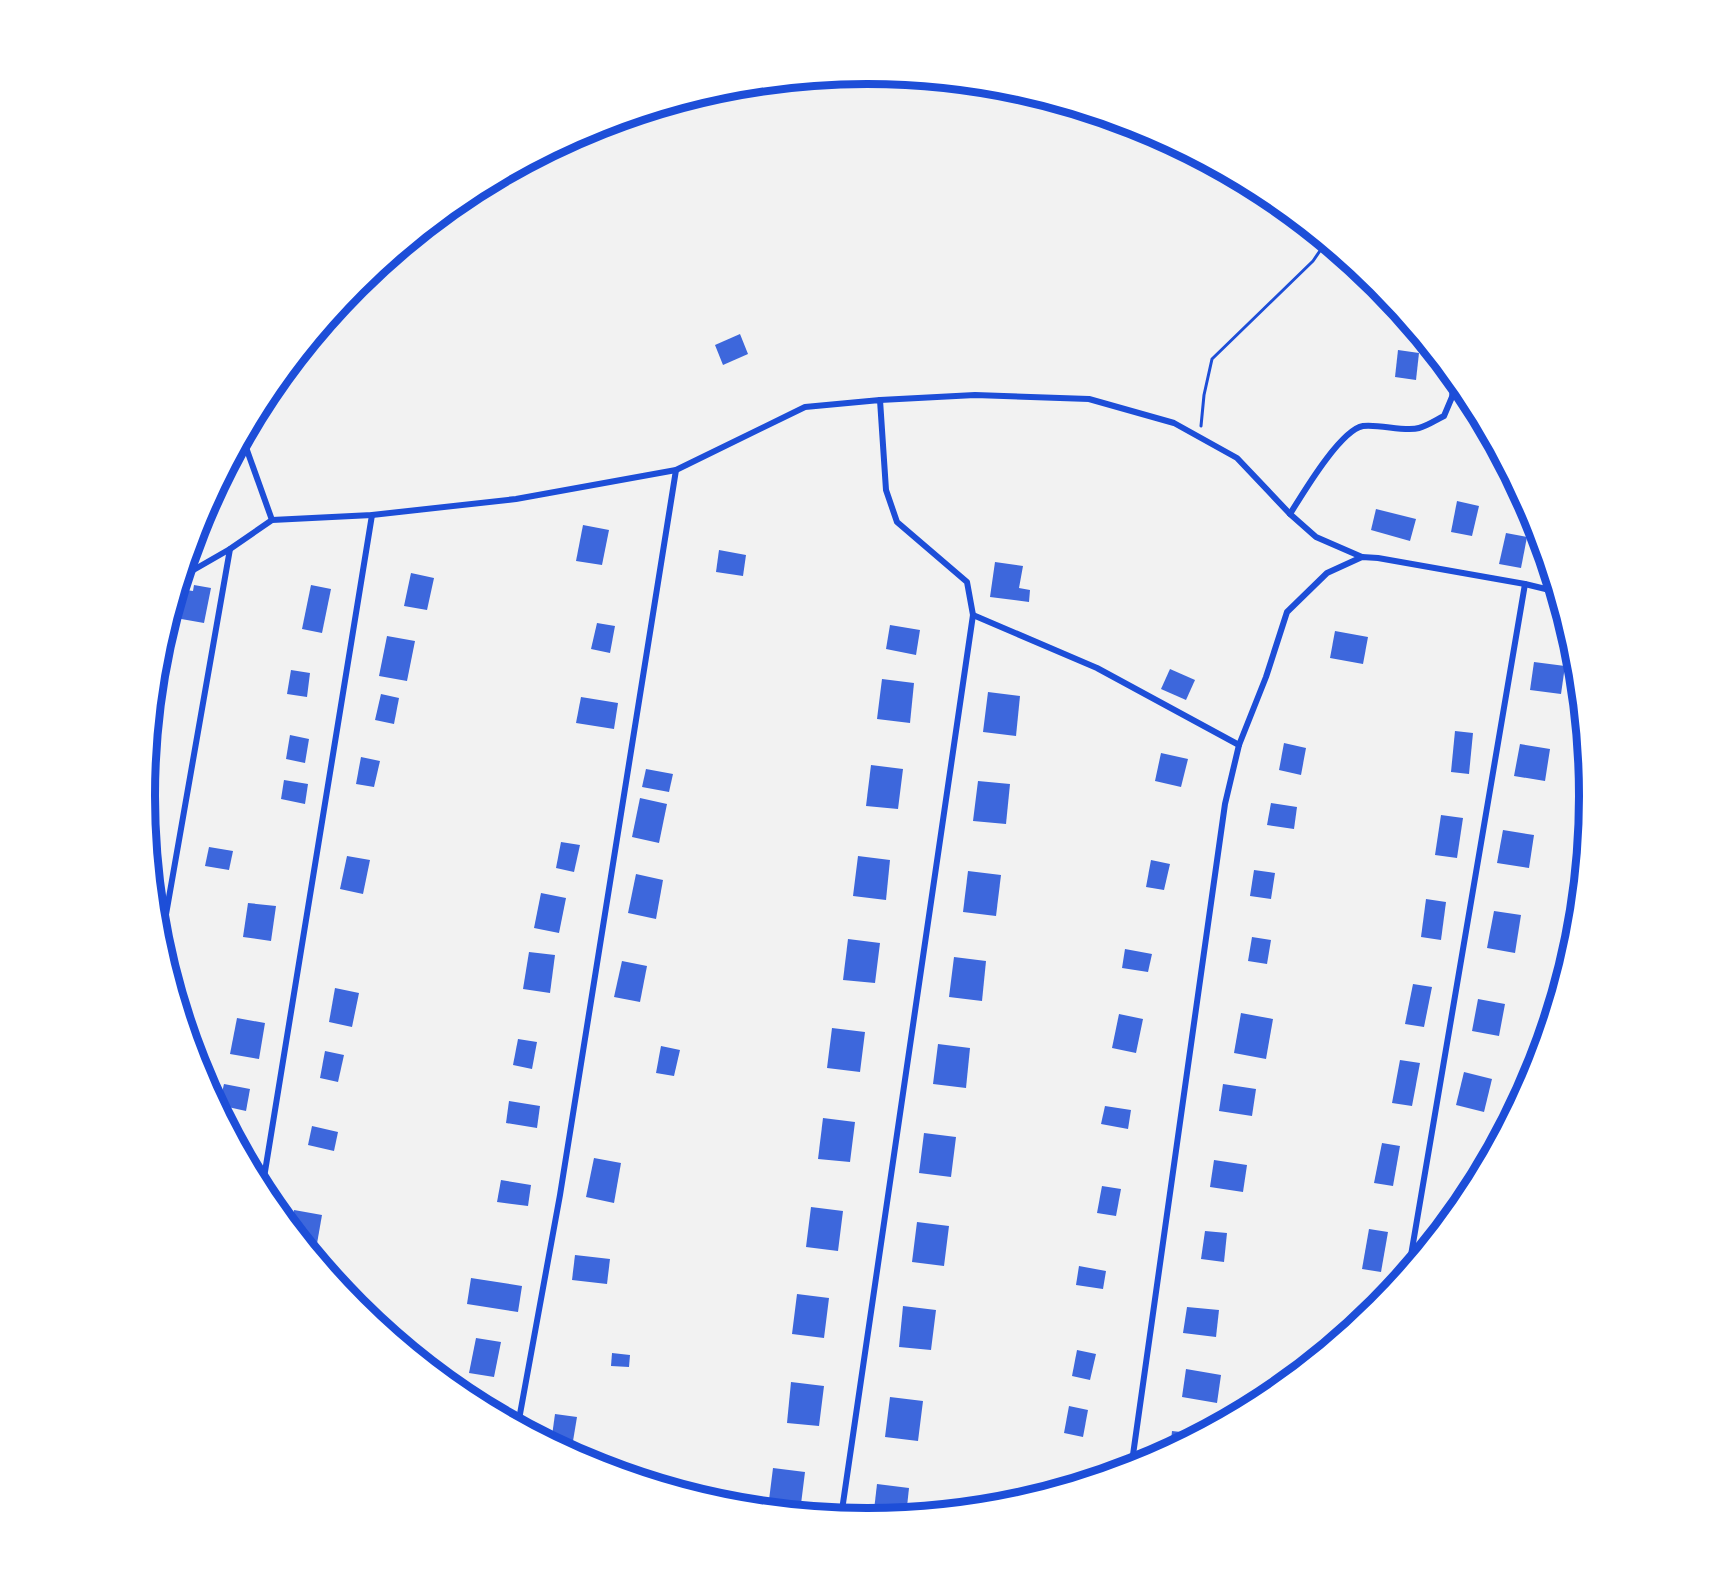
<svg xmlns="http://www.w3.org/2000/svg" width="1736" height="1593" viewBox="0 0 1736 1593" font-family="Commissioner,sans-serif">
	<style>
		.building { fill: #3d67dc }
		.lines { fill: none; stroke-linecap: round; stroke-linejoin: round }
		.path { stroke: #1d4ed8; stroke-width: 3 }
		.minor { stroke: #1d4ed8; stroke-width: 6 }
		.rim { fill: none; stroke: #1d4ed8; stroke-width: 8 }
	</style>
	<rect width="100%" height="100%" fill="#f2f2f2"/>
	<g class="building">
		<polygon points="740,334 748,354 723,365 715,345"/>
		<polygon points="1398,350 1419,353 1416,380 1395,377"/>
		<polygon points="1457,501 1479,506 1472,536 1451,532"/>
		<polygon points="1376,509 1416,519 1410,541 1371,530"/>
		<polygon points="583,525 609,530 602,565 576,561"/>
		<polygon points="1506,533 1527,537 1521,568 1499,564"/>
		<polygon points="719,550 746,555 743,576 716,572"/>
		<polygon points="995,562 1023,566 1019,588 1030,590 1029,602 990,597"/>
		<polygon points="411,573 434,578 427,610 404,606"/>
		<polygon points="194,585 211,588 204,623 170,617 179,589 193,591"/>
		<polygon points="311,585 331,589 322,633 302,629"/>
		<polygon points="597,623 615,626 610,653 591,649"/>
		<polygon points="890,625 920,630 916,655 886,649"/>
		<polygon points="1335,631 1368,637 1363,664 1330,658"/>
		<polygon points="387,636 415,641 407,681 379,676"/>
		<polygon points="1534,662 1565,666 1561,694 1530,690"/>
		<polygon points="1170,669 1195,680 1186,700 1161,689"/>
		<polygon points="291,670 310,673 307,697 287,694"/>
		<polygon points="882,679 914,683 910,723 877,719"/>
		<polygon points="988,692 1020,696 1016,736 983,732"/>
		<polygon points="381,694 399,698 394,724 375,720"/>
		<polygon points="581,697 618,703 614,729 576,723"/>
		<polygon points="1455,731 1473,733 1469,774 1451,772"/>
		<polygon points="290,735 309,739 305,763 286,759"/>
		<polygon points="1284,743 1306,748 1301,775 1279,770"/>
		<polygon points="1520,744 1550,749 1545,781 1514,776"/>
		<polygon points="1161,753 1188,759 1181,787 1155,781"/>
		<polygon points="361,757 380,761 374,787 356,784"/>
		<polygon points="871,765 903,769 898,809 866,806"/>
		<polygon points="646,769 673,774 669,792 642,787"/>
		<polygon points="284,780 308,784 305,804 281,799"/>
		<polygon points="978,781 1010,784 1006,824 973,821"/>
		<polygon points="640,798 667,804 659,843 632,837"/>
		<polygon points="1271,803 1297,807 1294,829 1267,825"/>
		<polygon points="1441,815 1463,818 1457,858 1435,855"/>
		<polygon points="1503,830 1534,835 1529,868 1497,863"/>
		<polygon points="561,842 580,845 574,872 556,868"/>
		<polygon points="209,847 233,851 229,870 205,866"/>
		<polygon points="347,856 370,860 363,894 340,889"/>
		<polygon points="858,856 890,860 886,900 853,896"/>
		<polygon points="1151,860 1170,864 1164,890 1146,887"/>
		<polygon points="1254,870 1275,873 1271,899 1250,896"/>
		<polygon points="968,871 1001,875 996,916 963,912"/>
		<polygon points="636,874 663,880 656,919 628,913"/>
		<polygon points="541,893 566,898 559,933 534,928"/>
		<polygon points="1426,899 1446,902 1441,940 1421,937"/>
		<polygon points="248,903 276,906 271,941 243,937"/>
		<polygon points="1494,911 1521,915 1515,953 1487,948"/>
		<polygon points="1252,937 1271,940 1267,964 1248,961"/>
		<polygon points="848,939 880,943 875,983 843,980"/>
		<polygon points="1125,949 1152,954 1148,972 1122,968"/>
		<polygon points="529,952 555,955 550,993 523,989"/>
		<polygon points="954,957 986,961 982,1001 949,997"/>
		<polygon points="622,961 647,966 640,1002 614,997"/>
		<polygon points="1413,984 1432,987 1424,1027 1405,1024"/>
		<polygon points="335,988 359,993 352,1027 329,1022"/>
		<polygon points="1478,999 1505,1004 1499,1036 1472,1031"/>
		<polygon points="1241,1013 1273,1019 1266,1059 1234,1053"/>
		<polygon points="1119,1014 1143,1019 1136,1053 1112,1048"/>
		<polygon points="237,1018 265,1023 259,1059 230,1054"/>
		<polygon points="832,1028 865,1032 860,1072 827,1068"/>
		<polygon points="518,1039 537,1042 532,1069 513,1065"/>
		<polygon points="938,1044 970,1048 966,1088 933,1084"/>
		<polygon points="661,1046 680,1050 674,1076 656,1073"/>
		<polygon points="325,1051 344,1055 338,1082 320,1078"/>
		<polygon points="1400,1060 1420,1063 1412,1106 1392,1103"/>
		<polygon points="1464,1072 1492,1079 1484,1112 1456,1105"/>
		<polygon points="224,1084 250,1089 246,1111 219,1105"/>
		<polygon points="1223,1084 1256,1089 1252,1116 1219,1111"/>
		<polygon points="509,1101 540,1106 537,1128 506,1123"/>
		<polygon points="1105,1106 1131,1110 1128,1129 1101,1124"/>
		<polygon points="823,1118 855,1122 850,1162 818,1159"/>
		<polygon points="312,1126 338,1132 334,1151 308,1145"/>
		<polygon points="924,1133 956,1137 951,1177 919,1173"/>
		<polygon points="1382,1143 1400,1146 1393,1186 1374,1183"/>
		<polygon points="594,1158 621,1163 614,1203 586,1197"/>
		<polygon points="1214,1160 1247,1165 1243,1192 1210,1187"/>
		<polygon points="501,1180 531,1185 528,1206 497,1202"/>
		<polygon points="1102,1186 1121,1189 1116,1216 1097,1213"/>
		<polygon points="811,1207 843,1211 838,1251 806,1247"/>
		<polygon points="294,1210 322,1215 315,1255 291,1228"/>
		<polygon points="917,1222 949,1226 944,1266 912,1262"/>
		<polygon points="1369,1229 1388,1232 1381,1272 1362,1269"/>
		<polygon points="1205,1231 1227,1233 1224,1262 1201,1259"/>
		<polygon points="575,1255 610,1259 607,1284 572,1280"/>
		<polygon points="1079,1266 1106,1271 1103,1289 1076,1285"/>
		<polygon points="471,1278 522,1286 518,1312 467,1304"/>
		<polygon points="797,1294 829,1298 824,1338 792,1334"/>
		<polygon points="903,1306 936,1310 931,1350 899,1347"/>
		<polygon points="1187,1307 1219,1310 1216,1337 1183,1333"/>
		<polygon points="1352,1312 1370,1315 1348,1333"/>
		<polygon points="476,1338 501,1342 494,1377 469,1373"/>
		<polygon points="1077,1350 1096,1354 1090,1380 1072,1376"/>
		<polygon points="612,1353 630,1355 629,1367 611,1366"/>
		<polygon points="1186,1369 1221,1375 1217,1403 1182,1397"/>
		<polygon points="791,1382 824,1386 819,1426 787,1423"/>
		<polygon points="890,1397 923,1401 918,1441 885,1437"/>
		<polygon points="1069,1406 1088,1410 1083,1437 1064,1433"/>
		<polygon points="555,1414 577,1417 572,1447 551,1443"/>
		<polygon points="1172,1431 1199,1434 1198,1436 1170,1451"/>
		<polygon points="773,1468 805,1472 800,1512 768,1508"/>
		<polygon points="877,1484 909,1488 906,1516 873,1519"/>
	</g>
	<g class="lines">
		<polyline class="path" points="1201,426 1204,395 1212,359 1313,261 1326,242"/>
		<g class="minor">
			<polyline points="880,400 975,395 1089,399 1174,423 1237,458 1290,514 1316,537 1362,557"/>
			<polyline points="243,439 272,520"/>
			<path d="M1290,514C1302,495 1340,430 1363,426C1380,424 1405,432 1419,428C1427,426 1436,420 1444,416L1452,397L1454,376"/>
			<polyline points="183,576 230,549 272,520 372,515 516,499 676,470 805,407 880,400 886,490 897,522 967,582 973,615 841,1517"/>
			<polyline points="973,615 1097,668 1239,745"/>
			<polyline points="161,943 230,549"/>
			<polyline points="262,1190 372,515"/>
			<polyline points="1408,1273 1525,584"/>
			<polyline points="518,1425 560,1195 676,470"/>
			<polyline points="1131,1469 1225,804 1239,745 1266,677 1287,612 1327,573 1362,557 1378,558 1525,584 1558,592"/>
		</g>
	</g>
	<path d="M0 0H1736V1593H0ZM155 796a712 712 0 1 1 1424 0a712 712 0 1 1-1424 0Z" fill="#fff" fill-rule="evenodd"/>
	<path class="rim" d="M155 796a712 712 0 1 1 1424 0a712 712 0 1 1-1424 0Z"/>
</svg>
